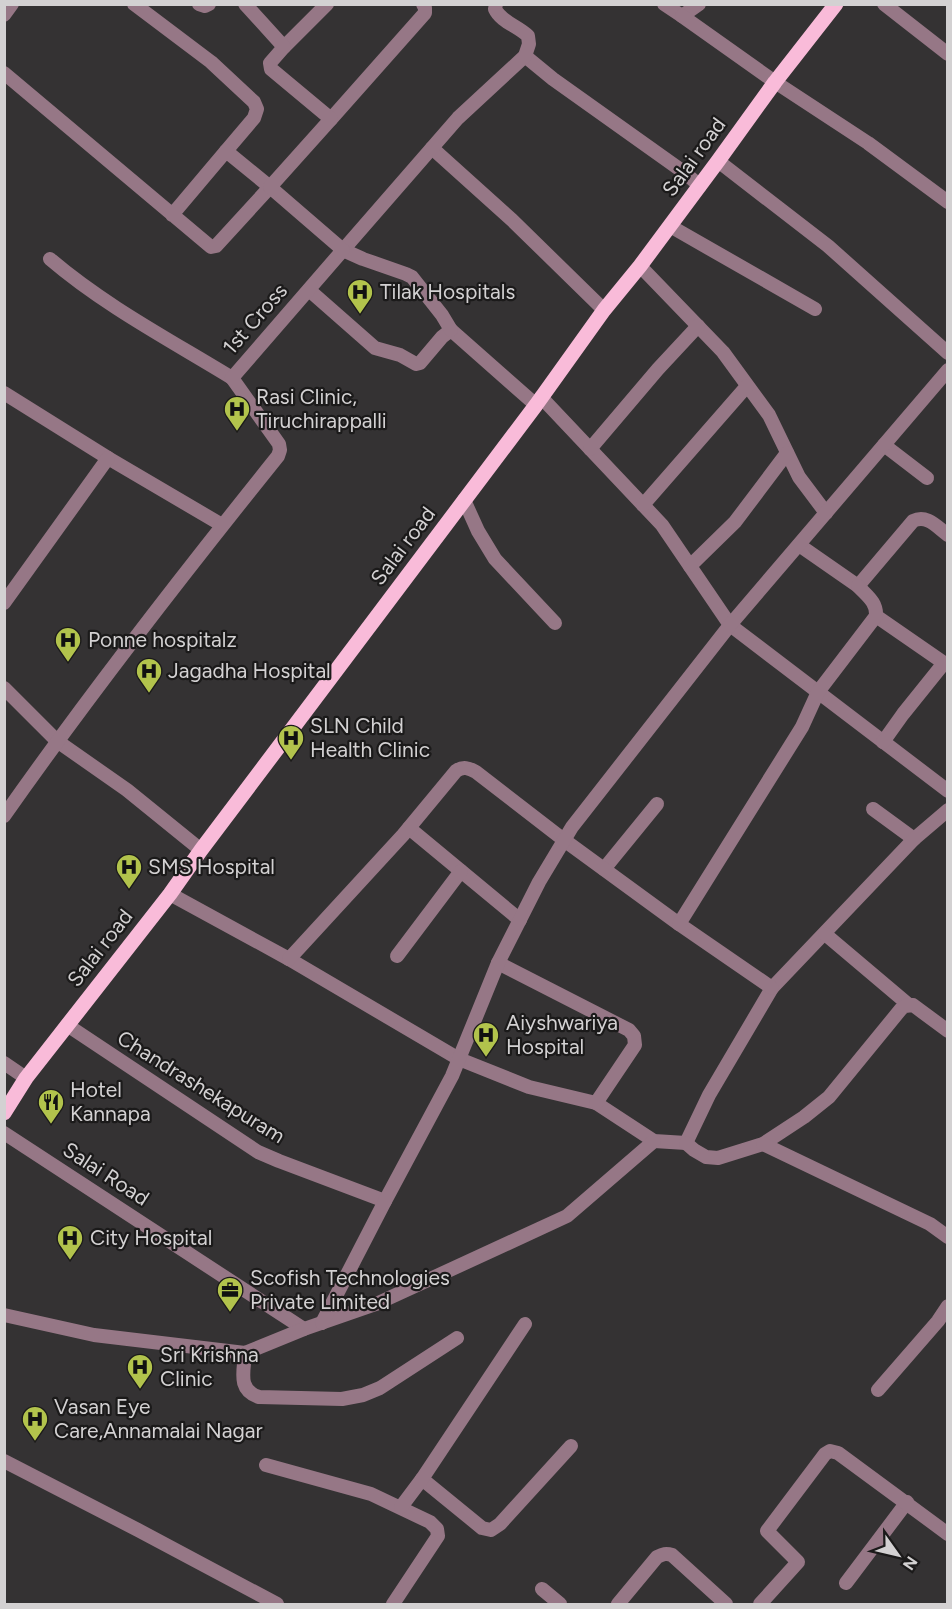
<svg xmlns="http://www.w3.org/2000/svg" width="952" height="1609" viewBox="0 0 952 1609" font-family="Figtree,sans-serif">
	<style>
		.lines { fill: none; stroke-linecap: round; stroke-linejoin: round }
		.minor { stroke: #967786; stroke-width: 14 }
		.major { stroke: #f9bbd9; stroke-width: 15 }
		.labels { text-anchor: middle; stroke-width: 4.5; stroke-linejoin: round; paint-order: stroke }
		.street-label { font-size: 21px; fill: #d3d1d2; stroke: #1b1a1a }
		.poi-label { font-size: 21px; fill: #d3d1d2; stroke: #1b1a1a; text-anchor: start }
	</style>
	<rect width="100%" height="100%" fill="#343233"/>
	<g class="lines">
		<g class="minor">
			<polyline points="134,4 211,62 254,102 257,109 254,118 226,151"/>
			<polyline points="199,4 205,6 209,4"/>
			<polyline points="664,4 682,16 699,4"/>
			<polyline points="884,4 948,54"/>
			<polyline points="4,15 12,4"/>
			<polyline points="682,16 775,82 868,143 948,202"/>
			<polyline points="284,47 327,4"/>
			<polyline points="525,56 553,79 685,173 700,186"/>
			<path d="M4,73C73,131 142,189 211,247L216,246L270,187L226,151L172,215"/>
			<polyline points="331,119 425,13 425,8 423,4"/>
			<polyline points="432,148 512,220 604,310"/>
			<polyline points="718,161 828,246 948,353"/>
			<polyline points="670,226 815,309"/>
			<path d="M50,259C105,306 170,340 232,378"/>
			<polyline points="640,266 723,352 769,415 799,477 826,513"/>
			<polyline points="309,290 375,348 400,355 416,364 420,363 442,337 451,330 536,405"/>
			<path d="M451,330L442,315L412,277L406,274L363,259L343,250L458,118L525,56L529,44L528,36C518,26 501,22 495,9L496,4"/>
			<polyline points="4,393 108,458 222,525"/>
			<polyline points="541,397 662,525 730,625 948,791"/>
			<polyline points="884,445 927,478"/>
			<polyline points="590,449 658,369 698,326"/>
			<polyline points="464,500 478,531 495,559 555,623"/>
			<polyline points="643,505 747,386"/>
			<path d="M799,545L858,586L913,521C927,514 937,527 948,535"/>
			<polyline points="690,566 735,522 787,453"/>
			<polyline points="4,603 108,458"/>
			<polyline points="876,616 944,663 903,714 883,742"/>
			<polyline points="4,688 57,741 127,790 201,850"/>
			<polyline points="873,809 914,839"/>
			<path d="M4,816C91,692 184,573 278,456L280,450L279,444L232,378L343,250L270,187L331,119L271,69L270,63L284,47L245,4"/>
			<polyline points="409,828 520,920"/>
			<polyline points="604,869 657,804"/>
			<polyline points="170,894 289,959 459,1059 529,1087 596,1103 654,1141 686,1143 709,1095 772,988 914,839 948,810"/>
			<polyline points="825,934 909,1005"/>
			<polyline points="397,956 461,871"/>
			<path d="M289,959L403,835L456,771C463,766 469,768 476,772L564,840L679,924"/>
			<polyline points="498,963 629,1030 634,1036 635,1045 596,1103"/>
			<path d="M772,988L679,924L802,727L818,692L876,616C877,602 867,596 858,586"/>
			<polyline points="67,1025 258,1152 279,1161 385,1201"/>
			<polyline points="4,1063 26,1078"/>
			<polyline points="4,1133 304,1329"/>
			<polyline points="686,1143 694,1150 706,1157 718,1158 763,1144 804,1117 829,1097 901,1009 905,1006 913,1005 948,1031"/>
			<polyline points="763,1144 930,1224 948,1237"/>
			<polyline points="4,1315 94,1335 245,1353 304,1329 376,1304 567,1216 654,1141"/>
			<polyline points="322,1323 385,1201 452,1076 498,963 539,882 572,827 730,625 948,370"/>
			<path d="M245,1353C244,1371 237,1390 259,1397L342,1399L363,1395L380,1388L457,1338"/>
			<polyline points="878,1390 938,1321 948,1306"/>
			<polyline points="4,1461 138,1530 277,1604"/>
			<polyline points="266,1465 371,1494 430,1522 437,1529 438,1536 393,1604"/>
			<polyline points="422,1479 482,1528 491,1530 500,1524 571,1446"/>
			<polyline points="401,1507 422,1479 525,1324"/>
			<polyline points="846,1583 907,1502"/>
			<polyline points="542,1589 560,1604"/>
			<path d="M618,1604L657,1557C663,1554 666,1553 672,1555L726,1604"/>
			<polyline points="760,1604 798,1562 767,1531 825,1454 830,1451 838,1453 948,1534"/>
		</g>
		<polyline class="major" points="4,1113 26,1078 170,894 201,850 536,405 604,310 640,266 718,161 775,82 836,4"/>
	</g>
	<defs>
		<g id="hospital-pin" transform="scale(1.35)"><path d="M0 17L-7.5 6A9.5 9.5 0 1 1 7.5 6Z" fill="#b2c34c" stroke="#1b1a1a"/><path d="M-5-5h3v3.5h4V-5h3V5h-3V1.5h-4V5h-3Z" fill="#111"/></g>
		<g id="restaurant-pin" transform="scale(1.35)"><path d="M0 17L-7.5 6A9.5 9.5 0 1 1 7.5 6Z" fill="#b2c34c" stroke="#1b1a1a"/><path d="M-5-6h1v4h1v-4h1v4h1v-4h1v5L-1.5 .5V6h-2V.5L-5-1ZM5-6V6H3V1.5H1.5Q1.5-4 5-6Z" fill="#111"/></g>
		<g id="office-pin" transform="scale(1.35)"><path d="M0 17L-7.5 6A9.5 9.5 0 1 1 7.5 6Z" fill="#b2c34c" stroke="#1b1a1a"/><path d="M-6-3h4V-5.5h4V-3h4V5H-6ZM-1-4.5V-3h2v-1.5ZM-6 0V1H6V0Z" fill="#111"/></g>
	</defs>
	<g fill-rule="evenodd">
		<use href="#hospital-pin" x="360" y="292"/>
		<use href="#hospital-pin" x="237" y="409"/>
		<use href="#hospital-pin" x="68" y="640"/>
		<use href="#hospital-pin" x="149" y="671"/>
		<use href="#hospital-pin" x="291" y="738"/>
		<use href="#hospital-pin" x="129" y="867"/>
		<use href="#hospital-pin" x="486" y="1035"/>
		<use href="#restaurant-pin" x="51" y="1102"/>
		<use href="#hospital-pin" x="70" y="1238"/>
		<use href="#office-pin" x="230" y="1290"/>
		<use href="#hospital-pin" x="140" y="1367"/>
		<use href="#hospital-pin" x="35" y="1419"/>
	</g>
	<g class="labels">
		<g class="street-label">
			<text transform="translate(694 157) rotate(-54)" y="7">Salai road</text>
			<text transform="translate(255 319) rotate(-49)" y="7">1st Cross</text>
			<text transform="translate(403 546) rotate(-53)" y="7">Salai road</text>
			<text transform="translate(100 948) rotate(-52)" y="7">Salai road</text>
			<text transform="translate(201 1087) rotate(32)" y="7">Chandrashekapuram</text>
			<text transform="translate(106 1174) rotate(33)" y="7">Salai Road</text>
		</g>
		<g class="poi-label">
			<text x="380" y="299">Tilak Hospitals</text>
			<text x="256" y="404">Rasi Clinic,<tspan x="256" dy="24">Tiruchirappalli</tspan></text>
			<text x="88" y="647">Ponne hospitalz</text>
			<text x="168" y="678">Jagadha Hospital</text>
			<text x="310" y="733">SLN Child<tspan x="310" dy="24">Health Clinic</tspan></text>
			<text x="148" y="874">SMS Hospital</text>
			<text x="506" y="1030">Aiyshwariya<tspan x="506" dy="24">Hospital</tspan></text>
			<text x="70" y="1097">Hotel<tspan x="70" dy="24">Kannapa</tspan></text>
			<text x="90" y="1245">City Hospital</text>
			<text x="250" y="1285">Scofish Technologies<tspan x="250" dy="24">Private Limited</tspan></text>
			<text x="160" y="1362">Sri Krishna<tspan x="160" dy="24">Clinic</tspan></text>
			<text x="54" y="1414">Vasan Eye<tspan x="54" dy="24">Care,Annamalai Nagar</tspan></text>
		</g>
	</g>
	<rect width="952" height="1609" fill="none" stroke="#d3d1d2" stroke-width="12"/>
	<g transform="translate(898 1555) rotate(124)" stroke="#1b1a1a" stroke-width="4.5" paint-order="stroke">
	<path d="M0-4.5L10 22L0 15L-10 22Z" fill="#d3d1d2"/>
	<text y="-9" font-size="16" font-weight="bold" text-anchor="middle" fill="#d3d1d2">N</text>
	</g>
</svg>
